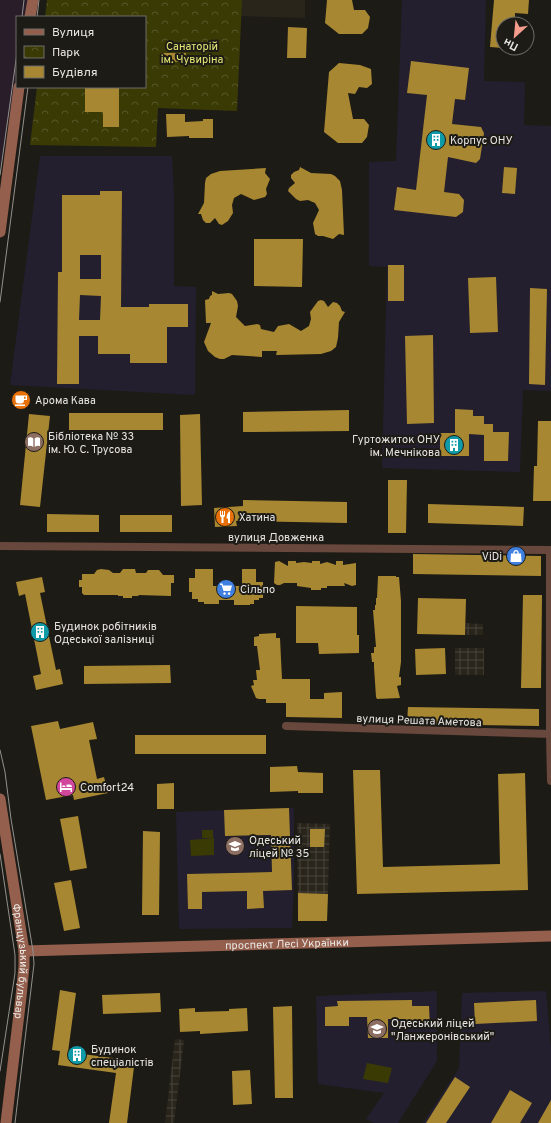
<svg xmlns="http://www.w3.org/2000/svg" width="551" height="1123" viewBox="0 0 551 1123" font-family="Overpass,sans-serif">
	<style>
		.built { fill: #29251b }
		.industrial { fill: url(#industrial-grid) }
		.education { fill: #241f2e }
		.medical { fill: #291d2a }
		.park { fill: url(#park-crowns) }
		.pitch { fill: #3a3a05 }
		.building { fill: #a78731; fill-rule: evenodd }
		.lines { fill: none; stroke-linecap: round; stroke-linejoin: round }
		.street { stroke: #68473c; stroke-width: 8 }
		.secondary { stroke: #945f4d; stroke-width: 11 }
		.tram { stroke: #93918d; stroke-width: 1 }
		.labels { text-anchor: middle; stroke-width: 4; stroke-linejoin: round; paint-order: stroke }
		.park-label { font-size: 11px; fill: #e6e874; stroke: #1d1b16 }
		.poi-label { font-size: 11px; fill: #e9e7e4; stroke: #1d1b16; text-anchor: start }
		.street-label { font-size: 11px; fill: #e9e7e4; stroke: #1d1b16 }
	</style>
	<defs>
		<pattern id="industrial-grid" width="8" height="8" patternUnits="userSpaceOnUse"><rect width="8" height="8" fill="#29251b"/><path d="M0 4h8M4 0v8" fill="none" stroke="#48453c"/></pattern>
		<pattern id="park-crowns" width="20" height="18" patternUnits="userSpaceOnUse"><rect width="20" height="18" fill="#3a3a05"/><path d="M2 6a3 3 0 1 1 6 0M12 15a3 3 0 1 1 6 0" fill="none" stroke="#565629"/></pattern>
	</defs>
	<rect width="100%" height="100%" fill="#1d1b16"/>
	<polygon class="built" points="242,0 305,0 305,18 241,16"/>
	<g class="industrial">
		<polygon points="465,623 483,624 483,635 465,635"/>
		<rect x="455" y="648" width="29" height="27"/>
		<polygon points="297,823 330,824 327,921 298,921"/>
		<polygon points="175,1039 184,1040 174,1123 165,1123"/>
	</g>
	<g class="education">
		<polygon points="402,0 486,0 484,81 525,82 524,125 551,126 551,391 523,390 520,472 382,468 387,267 369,266 369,162 396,161"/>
		<polygon points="40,156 172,156 174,194 174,286 196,287 195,395 10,385"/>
		<polygon points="294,808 294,880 292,928 179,929 176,812"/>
		<polygon points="437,991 437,1061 398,1123 374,1123 366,1119 384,1093 318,1084 316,996"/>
		<polygon points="546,991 551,1049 551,1123 423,1123 459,1068 462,993"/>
	</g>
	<polygon class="medical" points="0,0 29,0 26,17 17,17 17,70 0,170"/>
	<polygon class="park" points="47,0 242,0 237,111 158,108 156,147 30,145 37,87 145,87 145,17 45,17"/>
	<g class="pitch">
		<rect x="202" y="830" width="11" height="8"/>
		<polygon points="214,838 214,855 191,856 190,840"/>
		<polygon points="367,1063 392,1068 388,1083 363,1079"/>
	</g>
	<g class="building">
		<polygon points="327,0 352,0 354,10 365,10 370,17 368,28 362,34 339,34 325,23"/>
		<polygon points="494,0 529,0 528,14 515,13 515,24 503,24 503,48 490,47"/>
		<polygon points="288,27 307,28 306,58 287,58"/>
		<polygon points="161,53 186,53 186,62 160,62"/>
		<polygon points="411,61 469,68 465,100 455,99 452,124 481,127 484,133 480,159 476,163 448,157 444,192 459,194 464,200 463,212 456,217 394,210 397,187 416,190 427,95 407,93"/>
		<polygon points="339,63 360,65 371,69 372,84 367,88 359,87 355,94 348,93 353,119 364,119 369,125 367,137 362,143 338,143 324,132 329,72"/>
		<polygon points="85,87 119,87 119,127 103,127 103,112 85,112"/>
		<polygon points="166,114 185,114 185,122 203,121 203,119 213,119 213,138 189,138 189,136 167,137"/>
		<polygon points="300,167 311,173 331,174 335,176 340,181 342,190 344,235 339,234 333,239 323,236 318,236 315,234 313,223 319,210 315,203 308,200 300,201 296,199 288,191 289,188 295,183 291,178 291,175 294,172 299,170"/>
		<polygon points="504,167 517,168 515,194 502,193"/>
		<polygon points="266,168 265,173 270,179 266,189 267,194 265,197 254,200 241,194 234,198 232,205 233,213 228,221 222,225 219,224 215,218 210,223 206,223 203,220 201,214 198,214 204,203 205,183 206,178 211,174 220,171"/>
		<path d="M100,191H122L121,307H149V304H188V327H167V363H130V354H98V336H79V384H57L58,272H62V195H100ZM80,255H101V279H80ZM80,295L101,296L100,320H79Z"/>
		<polygon points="254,239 303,239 302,287 254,286"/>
		<rect x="388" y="265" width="16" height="36"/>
		<polygon points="496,277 498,332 470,333 468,278"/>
		<polygon points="530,288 547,289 545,385 529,384"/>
		<polygon points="212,291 218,294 229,293 232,294 237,301 238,306 236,317 245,326 257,324 260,325 261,329 274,332 278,326 289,324 301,331 309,326 311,319 310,312 318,301 321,300 324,301 328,307 333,302 337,303 340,306 342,311 345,312 339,322 338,338 336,347 331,351 321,354 276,355 277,351 262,351 262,357 232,355 224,359 220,359 215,357 208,351 204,342 211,323 206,323 205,300 209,299 210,296 212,295"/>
		<polygon points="433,335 434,423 407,424 405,336"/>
		<polygon points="455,409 473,410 473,416 484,416 484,424 493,424 493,432 509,432 508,461 484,461 484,435 469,434 469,456 440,456 440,433 455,433"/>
		<polygon points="349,410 349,431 243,432 243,412"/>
		<rect x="69" y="413" width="94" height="17"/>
		<polygon points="29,414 50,416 40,507 20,505"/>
		<polygon points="200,414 202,505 181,506 180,415"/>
		<polygon points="538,421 551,421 551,501 533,501 534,466 537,466"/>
		<polygon points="388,480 407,480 406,533 388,533"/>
		<polygon points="243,500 347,502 347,523 236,521 237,526 215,527 214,508 243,506"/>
		<polygon points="428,504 524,507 523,526 428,523"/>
		<polygon points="47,514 99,515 99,532 47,532"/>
		<rect x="120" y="515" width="52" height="17"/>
		<polygon points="413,554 541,556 541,576 413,574"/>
		<polygon points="279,561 288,566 288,561 296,561 296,563 304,562 312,563 312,561 320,561 320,564 327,562 336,565 336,561 343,561 343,565 356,563 356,585 352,586 344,583 345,586 327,586 327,588 321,588 321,590 311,590 311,588 297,586 297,583 284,583 280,585 277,585 274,583 275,562"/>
		<polygon points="101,569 109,570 113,573 120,573 123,569 135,569 136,573 146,573 148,570 159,570 163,575 174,575 174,583 171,583 171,596 138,595 139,596 132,596 132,598 123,598 123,596 118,596 118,595 84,595 82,593 82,587 79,587 79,580 82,580 82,574 94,574 97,570"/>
		<polygon points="195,569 213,569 213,586 242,586 242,569 256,569 256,582 263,582 263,598 259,598 259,600 254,600 254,604 250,604 250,605 234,605 234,600 219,600 219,604 204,604 204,602 198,602 198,599 192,599 192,592 189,592 189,578 195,578"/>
		<polygon points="378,576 396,576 396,577 399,577 401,601 401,662 399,677 401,677 401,685 397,686 400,698 377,699 376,697 374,667 374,662 372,662 371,653 374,653 374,647 376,647 373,610 375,610 375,605 376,605 376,598 377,598"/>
		<polygon points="42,577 45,592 40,593 56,670 60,669 63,684 36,690 33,676 41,674 25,594 19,596 16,582"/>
		<polygon points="523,595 542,595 541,688 521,688"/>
		<polygon points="418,598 466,599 465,635 417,634"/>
		<polygon points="296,606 357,607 357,635 359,635 359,653 319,654 318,643 296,643"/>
		<polygon points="276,633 276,638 280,638 282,679 310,679 310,699 324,699 324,693 342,692 342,718 286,717 286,703 266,703 266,699 259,699 256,698 251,686 254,685 253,680 257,680 256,670 260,670 257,646 254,646 254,637 259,636 259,634"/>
		<polygon points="445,648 446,674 416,675 415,649"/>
		<polygon points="170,665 171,683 84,684 84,666"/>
		<polygon points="408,707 539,709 539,726 407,724"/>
		<polygon points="58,721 60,729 93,722 97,739 89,740 97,779 104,777 108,793 74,800 73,795 46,800 31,726"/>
		<rect x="135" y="735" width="131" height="19"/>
		<polygon points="297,766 298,772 323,773 323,793 298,793 298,791 270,792 270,767"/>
		<polygon points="353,770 380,770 383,867 500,864 498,774 525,773 528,890 357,894"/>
		<polygon points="174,783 174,809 157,809 157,784"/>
		<polygon points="289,808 292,890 263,891 264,908 247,909 247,891 202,892 202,909 188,909 187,874 272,872 271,835 225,836 224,810"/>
		<polygon points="78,816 87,868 70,871 60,819"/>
		<polygon points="310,829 325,829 324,847 310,847"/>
		<polygon points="143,831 160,832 159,915 142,915"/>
		<polygon points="71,880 80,928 64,931 54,883"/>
		<polygon points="298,893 328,894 327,921 298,921"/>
		<polygon points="60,990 76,993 68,1052 120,1059 119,1064 134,1067 127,1123 109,1123 116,1073 58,1065 60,1051 52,1050"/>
		<polygon points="160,993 161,1012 103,1014 102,995"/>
		<polygon points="412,1000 412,1006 429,1006 430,1027 406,1027 406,1019 388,1019 388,1038 368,1038 367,1017 349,1017 349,1026 325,1026 325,1007 338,1006 337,1001"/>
		<polygon points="536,1000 537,1021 475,1024 474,1003"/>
		<polygon points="292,1006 293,1098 275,1098 273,1007"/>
		<polygon points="195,1008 195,1012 229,1011 229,1009 247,1008 248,1031 200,1034 200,1031 180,1032 179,1009"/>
		<polygon points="250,1070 252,1104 233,1105 232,1071"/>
		<polygon points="455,1077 470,1087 446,1123 426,1123"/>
		<polygon points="510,1090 532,1103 520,1123 491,1123"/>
		<polygon points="551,1100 551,1123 538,1123"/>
	</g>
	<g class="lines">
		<g class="street">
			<polyline points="0,546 551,550"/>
			<polyline points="550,550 550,734 551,781"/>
			<polyline points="286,726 551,734"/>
		</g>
		<g class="secondary">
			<polyline points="30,17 33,0"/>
			<polyline points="0,232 19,87"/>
			<path id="s1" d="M0,799L24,951V966L21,997L6,1123"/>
			<path id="s2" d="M24,951L551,936"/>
		</g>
		<g class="tram">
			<polyline points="22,17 24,0"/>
			<polyline points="37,17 39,0"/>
			<polyline points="0,175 17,53"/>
			<polyline points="0,302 28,87"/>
			<polyline points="0,750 5,772 11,819 33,951 34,964 15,1123"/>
			<polyline points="0,854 15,955 15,973 0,1071"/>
		</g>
	</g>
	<defs>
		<g id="building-disc" transform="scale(1)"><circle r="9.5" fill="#0f9aa8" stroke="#1d1b16"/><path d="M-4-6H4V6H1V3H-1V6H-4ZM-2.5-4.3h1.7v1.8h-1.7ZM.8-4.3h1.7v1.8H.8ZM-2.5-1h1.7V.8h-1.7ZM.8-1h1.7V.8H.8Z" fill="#fff"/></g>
		<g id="cafe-disc" transform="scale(1)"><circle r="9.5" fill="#e8710a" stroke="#1d1b16"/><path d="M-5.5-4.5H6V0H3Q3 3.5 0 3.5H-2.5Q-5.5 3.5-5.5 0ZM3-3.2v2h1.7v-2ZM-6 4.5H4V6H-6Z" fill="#fff"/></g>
		<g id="library-disc" transform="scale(1)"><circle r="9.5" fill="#8d6e63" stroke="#1d1b16"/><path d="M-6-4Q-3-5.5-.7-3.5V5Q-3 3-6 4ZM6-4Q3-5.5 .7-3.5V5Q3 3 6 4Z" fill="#fff"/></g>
		<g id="restaurant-disc" transform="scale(1)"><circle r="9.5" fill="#e8710a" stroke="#1d1b16"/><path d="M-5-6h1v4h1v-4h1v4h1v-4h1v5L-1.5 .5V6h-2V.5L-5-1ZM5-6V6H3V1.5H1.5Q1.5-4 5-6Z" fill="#fff"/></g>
		<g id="shop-disc" transform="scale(1)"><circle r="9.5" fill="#3f7fe0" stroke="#1d1b16"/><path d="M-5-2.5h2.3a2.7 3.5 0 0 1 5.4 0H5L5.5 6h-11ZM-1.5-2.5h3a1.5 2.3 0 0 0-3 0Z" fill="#fff"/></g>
		<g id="supermarket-disc" transform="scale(1)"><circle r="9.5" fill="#3f7fe0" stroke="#1d1b16"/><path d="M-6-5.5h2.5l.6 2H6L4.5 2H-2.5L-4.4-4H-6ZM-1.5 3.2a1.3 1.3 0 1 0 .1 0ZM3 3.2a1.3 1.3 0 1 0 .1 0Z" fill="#fff"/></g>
		<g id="hotel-disc" transform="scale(1)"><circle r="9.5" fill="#d1479c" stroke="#1d1b16"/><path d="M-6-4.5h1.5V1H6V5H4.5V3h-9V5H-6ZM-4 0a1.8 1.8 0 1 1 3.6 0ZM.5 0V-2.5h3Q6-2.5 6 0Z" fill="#fff"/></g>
		<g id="school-disc" transform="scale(1)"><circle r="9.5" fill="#8d6e63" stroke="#1d1b16"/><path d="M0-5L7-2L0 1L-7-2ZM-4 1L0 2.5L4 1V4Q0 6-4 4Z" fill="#fff"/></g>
	</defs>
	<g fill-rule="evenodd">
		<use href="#building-disc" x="436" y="140"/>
		<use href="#cafe-disc" x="21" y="400"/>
		<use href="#library-disc" x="34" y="442"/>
		<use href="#building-disc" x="454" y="445"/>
		<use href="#restaurant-disc" x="225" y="517"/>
		<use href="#shop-disc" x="516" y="556"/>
		<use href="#supermarket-disc" x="226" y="589"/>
		<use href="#building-disc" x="40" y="632"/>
		<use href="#hotel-disc" x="66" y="787"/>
		<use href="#school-disc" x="235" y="846"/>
		<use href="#school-disc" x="377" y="1029"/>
		<use href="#building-disc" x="77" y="1055"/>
	</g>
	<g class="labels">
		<g class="park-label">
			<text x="192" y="50">Санаторій<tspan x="192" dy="13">ім. Чувиріна</tspan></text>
		</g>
		<g class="poi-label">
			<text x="450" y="144">Корпус ОНУ</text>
			<text x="35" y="404">Арома Кава</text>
			<text x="48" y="440">Бібліотека № 33<tspan x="48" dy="13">ім. Ю. С. Трусова</tspan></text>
			<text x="440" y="443" text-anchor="end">Гуртожиток ОНУ<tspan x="440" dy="13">ім. Мечнікова</tspan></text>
			<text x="239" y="521">Хатина</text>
			<text x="502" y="560" text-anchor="end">ViDi</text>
			<text x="240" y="593">Сільпо</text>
			<text x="54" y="630">Будинок робітників<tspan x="54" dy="13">Одеської залізниці</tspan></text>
			<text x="80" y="791">Comfort24</text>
			<text x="249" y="844">Одеський<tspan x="249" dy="13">ліцей № 35</tspan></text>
			<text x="391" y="1027">Одеський ліцей<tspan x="391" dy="13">"Ланжеронівський"</tspan></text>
			<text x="91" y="1053">Будинок<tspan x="91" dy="13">спеціалістів</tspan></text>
		</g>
		<g class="street-label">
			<text x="276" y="541">вулиця Довженка</text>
			<text transform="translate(419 720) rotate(2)" y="4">вулиця Решата Аметова</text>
			<text dy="4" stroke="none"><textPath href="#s2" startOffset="263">проспект Лесі Українки</textPath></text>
			<text dy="4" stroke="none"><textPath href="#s1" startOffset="164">Французький бульвар</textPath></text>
		</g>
	</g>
	<rect x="16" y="16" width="130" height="72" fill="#1d1b16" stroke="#6f6d68"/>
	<rect x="24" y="29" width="20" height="6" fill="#945f4d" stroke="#6f6d68"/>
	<text x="52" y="36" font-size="12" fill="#e9e7e4">Вулиця</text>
	<rect x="24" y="46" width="20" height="12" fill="url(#park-crowns)" stroke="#6f6d68"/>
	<text x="52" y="56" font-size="12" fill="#e9e7e4">Парк</text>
	<rect x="24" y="66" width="20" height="12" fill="#a78731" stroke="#6f6d68"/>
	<text x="52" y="76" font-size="12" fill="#e9e7e4">Будівля</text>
	<g transform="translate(515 36) rotate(207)"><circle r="19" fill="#1d1b16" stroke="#6f6d68"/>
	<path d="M0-3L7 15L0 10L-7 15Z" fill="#f49d8d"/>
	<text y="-6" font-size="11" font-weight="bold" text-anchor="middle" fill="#e9e7e4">Пн</text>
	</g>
</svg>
